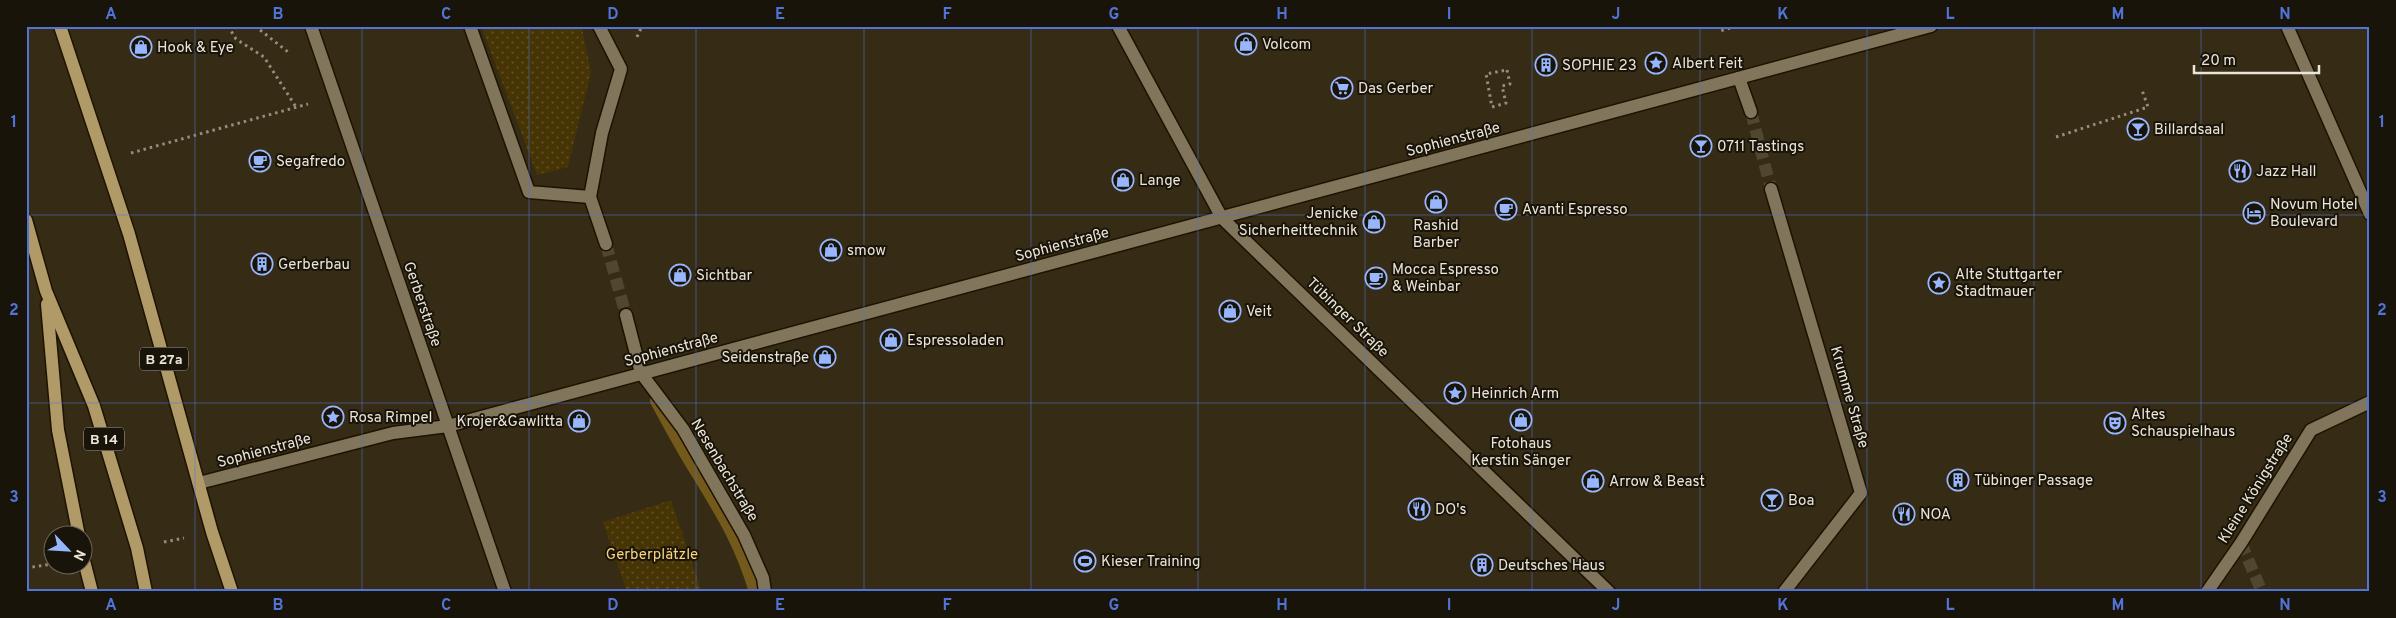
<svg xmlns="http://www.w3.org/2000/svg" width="2396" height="618" viewBox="0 0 2396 618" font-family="Overpass,sans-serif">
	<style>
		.park { fill: url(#park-dots) }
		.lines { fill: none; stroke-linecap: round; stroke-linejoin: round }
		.stream { stroke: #745a1a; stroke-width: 12 }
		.minor-tunnel { stroke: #514731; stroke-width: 12; stroke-dasharray: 12 6; stroke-linecap: butt }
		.minor-casing { stroke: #1d1300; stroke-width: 15 }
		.major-casing { stroke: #1d1300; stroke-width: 15 }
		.path { stroke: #968e7b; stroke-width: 3; stroke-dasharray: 2.5 4; stroke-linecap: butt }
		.minor { stroke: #81755b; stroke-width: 12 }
		.major { stroke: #b09a68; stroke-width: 12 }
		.grid { fill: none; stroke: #5074d8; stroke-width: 1; stroke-opacity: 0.55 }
		.labels { text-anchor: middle; stroke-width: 4; stroke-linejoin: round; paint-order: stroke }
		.shield { fill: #19140a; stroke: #aca69a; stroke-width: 1 }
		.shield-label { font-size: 14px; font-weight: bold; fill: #ebe5d7 }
		.poi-label { font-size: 15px; fill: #ebe5d7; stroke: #19140a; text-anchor: start }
		.street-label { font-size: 15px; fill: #ebe5d7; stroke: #19140a }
		.park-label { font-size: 15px; fill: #fbd37b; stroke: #19140a }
		.neatline { fill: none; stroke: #5074d8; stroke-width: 2 }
		.grid-label { font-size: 16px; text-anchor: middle; font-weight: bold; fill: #5074d8 }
	</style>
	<defs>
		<pattern id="park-dots" width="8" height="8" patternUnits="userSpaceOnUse" patternTransform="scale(1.25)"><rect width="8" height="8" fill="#463405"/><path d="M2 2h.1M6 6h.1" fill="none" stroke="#615129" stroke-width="1.8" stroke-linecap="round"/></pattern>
	</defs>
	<rect width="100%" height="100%" fill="#362b14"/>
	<g class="park">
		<polygon points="481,26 580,26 582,28 591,72 568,167 537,175"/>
		<polygon points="671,500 702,592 627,592 603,522"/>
	</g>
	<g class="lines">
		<path class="stream" d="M656,401C668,423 679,444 692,465C719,509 740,541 755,592"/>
		<g class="minor-tunnel">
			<polyline points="1751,112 1771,189"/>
			<polyline points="606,244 626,315"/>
			<polyline points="2241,543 2262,592"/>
		</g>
		<g class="minor-casing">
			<g id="minor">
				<polyline points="311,26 505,592"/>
				<polyline points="470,26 529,192 590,197"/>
				<polyline points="599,26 621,69 602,133 590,197 606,244"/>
				<polyline points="1118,26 1222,218 1609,592"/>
				<polyline points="2287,26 2370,214"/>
				<polyline points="1739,78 1751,112"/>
				<polyline points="1771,189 1861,493 1784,592"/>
				<polyline points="626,315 641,373 683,429 744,535 763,578 765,592"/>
				<polyline points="199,483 393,433 448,426 1931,26"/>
				<polyline points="2207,592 2241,543 2311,430 2370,402"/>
			</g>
		</g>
		<g class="major-casing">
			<g id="major">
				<polyline points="60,26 129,234 212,532 232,592"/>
				<polyline points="26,220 46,291 94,406 137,548 146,592"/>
				<polyline points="47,304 58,430 79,536"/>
				<polyline points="82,553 92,592"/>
			</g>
		</g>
		<g class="path">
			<polyline points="228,26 236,39 264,57 296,107"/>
			<polyline points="255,26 288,52"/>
			<polyline points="1719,26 1720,31 1737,26"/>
			<polyline points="197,27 200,26"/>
			<polyline points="637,37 642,26"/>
			<polygon points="1507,70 1510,84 1502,86 1506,103 1492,107 1486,74"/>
			<polyline points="2056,137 2148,107 2142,90"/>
			<polyline points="131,153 308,104"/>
			<polyline points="164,542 184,538"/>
			<polyline points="26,568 52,564"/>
		</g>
		<use href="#minor" class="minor"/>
		<use href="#major" class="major"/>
	</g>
	<path class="grid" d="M195,26V592M362,26V592M529,26V592M696,26V592M864,26V592M1031,26V592M1198,26V592M1365,26V592M1532,26V592M1700,26V592M1867,26V592M2034,26V592M2201,26V592M26,215H2370M26,403H2370"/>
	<defs>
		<g id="shop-ring" transform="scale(1.125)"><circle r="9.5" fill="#19140a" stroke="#97b6fd" stroke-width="1.5"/><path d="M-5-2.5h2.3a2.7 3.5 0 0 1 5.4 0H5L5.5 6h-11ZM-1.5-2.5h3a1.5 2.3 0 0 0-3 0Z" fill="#97b6fd"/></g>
		<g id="sight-ring" transform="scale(1.125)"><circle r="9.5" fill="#19140a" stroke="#97b6fd" stroke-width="1.5"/><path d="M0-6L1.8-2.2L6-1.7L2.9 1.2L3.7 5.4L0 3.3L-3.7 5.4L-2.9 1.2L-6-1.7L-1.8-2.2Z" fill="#97b6fd"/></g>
		<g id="building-ring" transform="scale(1.125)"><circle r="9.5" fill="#19140a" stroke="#97b6fd" stroke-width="1.5"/><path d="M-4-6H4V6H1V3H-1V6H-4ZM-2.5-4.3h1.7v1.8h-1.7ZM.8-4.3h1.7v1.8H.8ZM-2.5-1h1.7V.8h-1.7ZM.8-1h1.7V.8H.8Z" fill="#97b6fd"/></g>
		<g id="supermarket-ring" transform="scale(1.125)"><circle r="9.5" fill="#19140a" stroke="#97b6fd" stroke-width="1.5"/><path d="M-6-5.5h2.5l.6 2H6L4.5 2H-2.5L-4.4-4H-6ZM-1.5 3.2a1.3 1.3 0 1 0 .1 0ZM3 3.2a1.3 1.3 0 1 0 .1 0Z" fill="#97b6fd"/></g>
		<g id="bar-ring" transform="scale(1.125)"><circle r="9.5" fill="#19140a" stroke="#97b6fd" stroke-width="1.5"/><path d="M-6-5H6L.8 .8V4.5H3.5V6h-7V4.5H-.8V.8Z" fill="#97b6fd"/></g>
		<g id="cafe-ring" transform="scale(1.125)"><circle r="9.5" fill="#19140a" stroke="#97b6fd" stroke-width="1.5"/><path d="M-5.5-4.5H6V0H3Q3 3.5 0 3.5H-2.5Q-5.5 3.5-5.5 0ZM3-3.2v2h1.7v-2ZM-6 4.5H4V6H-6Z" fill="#97b6fd"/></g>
		<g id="restaurant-ring" transform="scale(1.125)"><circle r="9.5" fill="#19140a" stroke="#97b6fd" stroke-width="1.5"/><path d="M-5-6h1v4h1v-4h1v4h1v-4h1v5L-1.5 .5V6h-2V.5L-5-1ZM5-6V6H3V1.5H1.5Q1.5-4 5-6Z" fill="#97b6fd"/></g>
		<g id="hotel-ring" transform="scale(1.125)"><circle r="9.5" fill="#19140a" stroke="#97b6fd" stroke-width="1.5"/><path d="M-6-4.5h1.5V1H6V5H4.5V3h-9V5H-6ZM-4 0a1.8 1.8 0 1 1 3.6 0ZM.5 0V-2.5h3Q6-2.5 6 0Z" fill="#97b6fd"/></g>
		<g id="theatre-ring" transform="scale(1.125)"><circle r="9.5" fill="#19140a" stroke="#97b6fd" stroke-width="1.5"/><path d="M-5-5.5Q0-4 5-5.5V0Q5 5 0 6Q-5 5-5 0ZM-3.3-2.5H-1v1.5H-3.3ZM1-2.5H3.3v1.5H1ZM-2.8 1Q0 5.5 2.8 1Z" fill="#97b6fd"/></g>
		<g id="stadium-ring" transform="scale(1.125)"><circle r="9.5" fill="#19140a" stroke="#97b6fd" stroke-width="1.5"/><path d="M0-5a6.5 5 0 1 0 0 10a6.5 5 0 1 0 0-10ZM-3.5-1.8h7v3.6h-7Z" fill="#97b6fd"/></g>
	</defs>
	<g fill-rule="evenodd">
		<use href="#shop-ring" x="1246" y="44"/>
		<use href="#shop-ring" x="141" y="47"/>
		<use href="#sight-ring" x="1656" y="63"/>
		<use href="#building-ring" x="1546" y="65"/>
		<use href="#supermarket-ring" x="1342" y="88"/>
		<use href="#bar-ring" x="2138" y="129"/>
		<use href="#bar-ring" x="1701" y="146"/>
		<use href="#cafe-ring" x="260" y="161"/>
		<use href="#restaurant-ring" x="2240" y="171"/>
		<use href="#shop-ring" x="1123" y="180"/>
		<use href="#shop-ring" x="1436" y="202"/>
		<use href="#cafe-ring" x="1506" y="209"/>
		<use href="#hotel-ring" x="2254" y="213"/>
		<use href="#shop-ring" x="1374" y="222"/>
		<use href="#shop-ring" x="831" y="250"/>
		<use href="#building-ring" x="262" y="264"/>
		<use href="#shop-ring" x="680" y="275"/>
		<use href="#cafe-ring" x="1376" y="278"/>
		<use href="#sight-ring" x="1939" y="283"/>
		<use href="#shop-ring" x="1230" y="311"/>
		<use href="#shop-ring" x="891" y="340"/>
		<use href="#shop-ring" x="825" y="357"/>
		<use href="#sight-ring" x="1455" y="393"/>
		<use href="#sight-ring" x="333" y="417"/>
		<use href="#shop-ring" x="1521" y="420"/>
		<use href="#shop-ring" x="579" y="421"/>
		<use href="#theatre-ring" x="2115" y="423"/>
		<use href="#building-ring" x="1958" y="480"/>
		<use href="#shop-ring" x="1593" y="481"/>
		<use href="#bar-ring" x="1772" y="500"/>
		<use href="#restaurant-ring" x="1419" y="509"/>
		<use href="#restaurant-ring" x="1904" y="514"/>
		<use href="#stadium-ring" x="1085" y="561"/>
		<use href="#building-ring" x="1482" y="565"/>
	</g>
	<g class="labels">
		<g class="shield">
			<rect x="140" y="347.5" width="48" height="23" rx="4"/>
			<rect x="84" y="427.5" width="40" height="23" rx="4"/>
		</g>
		<g class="shield-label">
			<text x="164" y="364">B 27a</text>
			<text x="104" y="444">B 14</text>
		</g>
		<g class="poi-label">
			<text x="1262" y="49">Volcom</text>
			<text x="157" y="52">Hook &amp; Eye</text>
			<text x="1672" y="68">Albert Feit</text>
			<text x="1562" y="70">SOPHIE 23</text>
			<text x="1358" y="93">Das Gerber</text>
			<text x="2154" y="134">Billardsaal</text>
			<text x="1717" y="151">0711 Tastings</text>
			<text x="276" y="166">Segafredo</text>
			<text x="2256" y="176">Jazz Hall</text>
			<text x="1139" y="185">Lange</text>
			<text x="2270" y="209">Novum Hotel<tspan x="2270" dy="17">Boulevard</tspan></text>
			<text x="1522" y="214">Avanti Espresso</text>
			<text x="1358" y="218" text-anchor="end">Jenicke<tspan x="1358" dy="17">Sicherheittechnik</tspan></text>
			<text x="1436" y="230" text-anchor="middle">Rashid<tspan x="1436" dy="17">Barber</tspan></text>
			<text x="847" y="255">smow</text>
			<text x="278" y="269">Gerberbau</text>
			<text x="1392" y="274">Mocca Espresso<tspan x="1392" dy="17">&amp; Weinbar</tspan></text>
			<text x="1955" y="279">Alte Stuttgarter<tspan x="1955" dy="17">Stadtmauer</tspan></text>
			<text x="696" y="280">Sichtbar</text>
			<text x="1246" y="316">Veit</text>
			<text x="907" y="345">Espressoladen</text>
			<text x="809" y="362" text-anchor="end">Seidenstraße</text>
			<text x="1471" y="398">Heinrich Arm</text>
			<text x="2131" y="419">Altes<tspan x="2131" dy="17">Schauspielhaus</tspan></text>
			<text x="349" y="422">Rosa Rimpel</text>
			<text x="563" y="426" text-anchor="end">Krojer&amp;Gawlitta</text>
			<text x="1521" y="448" text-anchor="middle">Fotohaus<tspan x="1521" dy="17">Kerstin Sänger</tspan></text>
			<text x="1974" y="485">Tübinger Passage</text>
			<text x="1609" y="486">Arrow &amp; Beast</text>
			<text x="1788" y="505">Boa</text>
			<text x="1435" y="514">DO's</text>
			<text x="1920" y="519">NOA</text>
			<text x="1101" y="566">Kieser Training</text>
			<text x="1498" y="570">Deutsches Haus</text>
		</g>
		<g class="street-label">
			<text transform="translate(1453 139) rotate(-15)" y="5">Sophienstraße</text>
			<text transform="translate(1062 244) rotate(-15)" y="5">Sophienstraße</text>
			<text transform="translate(423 304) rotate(71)" y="5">Gerberstraße</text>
			<text transform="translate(1348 317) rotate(44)" y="5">Tübinger Straße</text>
			<text transform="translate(671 349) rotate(-15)" y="5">Sophienstraße</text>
			<text transform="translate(1850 397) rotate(74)" y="5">Krumme Straße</text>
			<text transform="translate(264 450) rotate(-15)" y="5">Sophienstraße</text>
			<text transform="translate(725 470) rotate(59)" y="5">Nesenbachstraße</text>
			<text transform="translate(2255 488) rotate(-58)" y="5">Kleine Königstraße</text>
		</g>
		<g class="park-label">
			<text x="652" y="559">Gerberplätzle</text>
		</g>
	</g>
	<rect width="2396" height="618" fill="none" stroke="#19140a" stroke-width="55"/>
	<g transform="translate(68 550) rotate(115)"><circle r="24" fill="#19140a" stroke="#6d685c"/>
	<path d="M0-4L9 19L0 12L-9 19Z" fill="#97b6fd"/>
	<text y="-8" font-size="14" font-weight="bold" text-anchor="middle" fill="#ebe5d7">N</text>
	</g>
	<path d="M2194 65v8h125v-8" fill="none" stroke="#ebe5d7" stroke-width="2.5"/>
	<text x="2201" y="65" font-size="15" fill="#ebe5d7" stroke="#19140a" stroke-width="4" paint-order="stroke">20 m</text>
	<rect x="28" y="28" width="2340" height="562" class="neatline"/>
	<g class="grid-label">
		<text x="111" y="19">A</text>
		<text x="278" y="19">B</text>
		<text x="446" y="19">C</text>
		<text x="613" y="19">D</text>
		<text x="780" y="19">E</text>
		<text x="947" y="19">F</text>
		<text x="1114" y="19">G</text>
		<text x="1282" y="19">H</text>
		<text x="1449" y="19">I</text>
		<text x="1616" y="19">J</text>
		<text x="1783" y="19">K</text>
		<text x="1950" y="19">L</text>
		<text x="2118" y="19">M</text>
		<text x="2285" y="19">N</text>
		<text x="14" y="127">1</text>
		<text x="2382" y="127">1</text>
		<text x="14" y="315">2</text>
		<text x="2382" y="315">2</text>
		<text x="14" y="502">3</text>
		<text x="2382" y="502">3</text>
		<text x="111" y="610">A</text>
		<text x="278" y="610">B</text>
		<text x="446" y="610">C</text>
		<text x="613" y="610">D</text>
		<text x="780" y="610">E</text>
		<text x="947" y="610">F</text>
		<text x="1114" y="610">G</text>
		<text x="1282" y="610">H</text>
		<text x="1449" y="610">I</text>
		<text x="1616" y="610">J</text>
		<text x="1783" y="610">K</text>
		<text x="1950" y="610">L</text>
		<text x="2118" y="610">M</text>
		<text x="2285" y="610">N</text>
	</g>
</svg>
